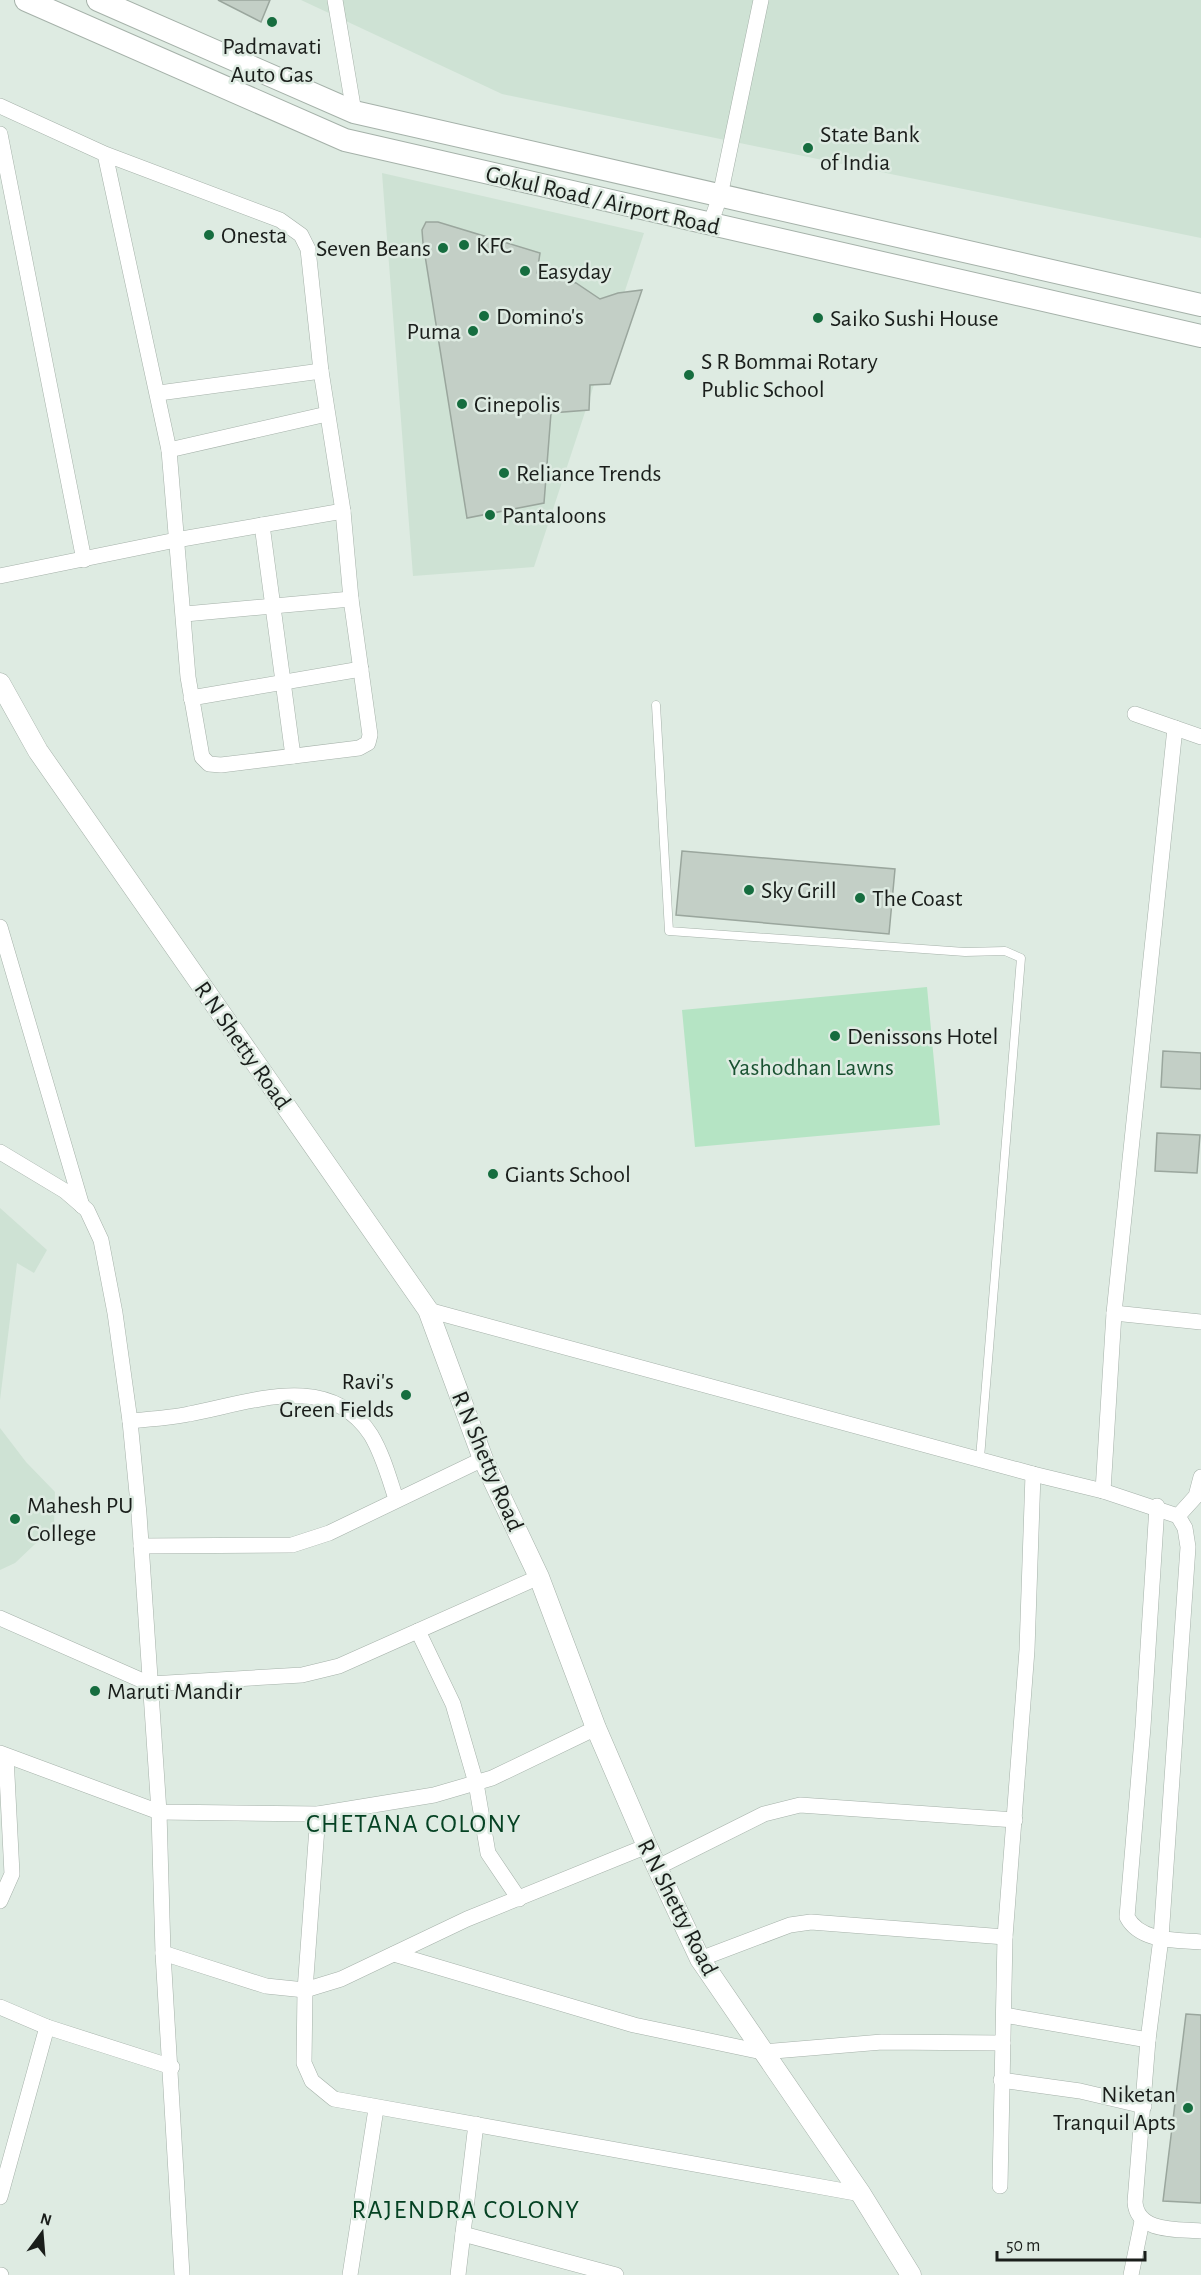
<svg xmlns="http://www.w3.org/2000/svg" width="1201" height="2275" viewBox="0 0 1201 2275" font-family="'Alegreya Sans',sans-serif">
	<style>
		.built { fill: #cee2d4 }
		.green { fill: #b5e4c4 }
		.building { fill: #c3cfc6; stroke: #9aa69d; stroke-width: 1.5 }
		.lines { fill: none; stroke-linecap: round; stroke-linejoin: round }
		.service-casing { stroke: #a5b1a9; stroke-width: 9 }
		.minor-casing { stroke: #a5b1a9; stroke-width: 16 }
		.tertiary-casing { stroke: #a5b1a9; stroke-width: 21 }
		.secondary-casing { stroke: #a5b1a9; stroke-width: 24 }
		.service { stroke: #fff; stroke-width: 8 }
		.minor { stroke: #fff; stroke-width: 15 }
		.tertiary { stroke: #fff; stroke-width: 20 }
		.secondary { stroke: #fff; stroke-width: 22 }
		.poi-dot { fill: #166d3f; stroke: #deebe2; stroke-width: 2 }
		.labels { text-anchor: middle; stroke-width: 5; stroke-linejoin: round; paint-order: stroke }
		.poi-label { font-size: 24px; fill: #1a1e1b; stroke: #deebe2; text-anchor: start }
		.street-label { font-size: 24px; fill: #1a1e1b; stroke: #deebe2 }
		.park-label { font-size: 24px; fill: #195231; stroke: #deebe2 }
		.neighbourhood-label { font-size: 26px; letter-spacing: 1.5px; fill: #054223; stroke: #deebe2 }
	</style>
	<rect width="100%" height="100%" fill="#deebe2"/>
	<g class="built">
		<polygon points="301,0 1201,0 1201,238 502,94"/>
		<polygon points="382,173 644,233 534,567 413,576"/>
		<polygon points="0,1208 47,1250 34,1273 17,1263 0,1400"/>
		<polygon points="0,1428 26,1462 55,1492 54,1526 15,1563 0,1570"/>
	</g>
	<polygon class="green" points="927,987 940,1125 695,1147 682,1010"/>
	<g class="building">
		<polygon points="218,0 270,0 261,22"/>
		<polygon points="426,222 438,222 540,253 537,273 576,283 600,299 618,293 642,290 610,384 590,385 589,410 551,413 544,503 467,518 423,243 422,230"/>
		<polygon points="682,851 895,869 889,934 676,915"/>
		<polygon points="1163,1051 1201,1053 1201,1089 1161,1087"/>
		<polygon points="1157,1133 1200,1135 1197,1173 1155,1171"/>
		<polygon points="1186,2014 1201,2015 1201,2203 1163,2201"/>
	</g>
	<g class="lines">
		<g class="service-casing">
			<polyline id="service" points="656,705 669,931 965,952 1005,951 1021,958 980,1458"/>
		</g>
		<g class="minor-casing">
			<g id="minor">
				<polyline points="335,0 354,112"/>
				<polyline points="0,106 105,154 280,220 301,235 308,249 321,371 343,511 351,599 370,735 368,743 359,748 221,765 209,764 202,757 188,677 169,450 105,154"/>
				<polyline points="0,134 84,560"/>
				<polyline points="710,225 720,196 761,0"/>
				<polyline points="159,393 321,371"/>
				<polyline points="169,450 327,414"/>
				<polyline points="262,525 293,756"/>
				<polyline points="0,576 176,540 343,511"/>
				<polyline points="185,614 351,599"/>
				<polyline points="191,698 361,669"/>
				<polyline points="1135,714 1201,737"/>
				<polyline points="0,927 82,1206"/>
				<polyline points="0,1152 65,1191 87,1210 101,1240 115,1313 130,1421 139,1514 159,1812 163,1953 182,2275"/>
				<path d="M428,1310L1033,1474L1103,1491L1178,1516L1185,1528L1188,1547L1161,1938L1148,2040L1135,2202C1137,2233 1178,2229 1201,2231"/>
				<polyline points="1114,1313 1201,1322"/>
				<path d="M130,1421C150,1419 170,1418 189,1414C249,1403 329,1370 371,1435C383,1455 389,1478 396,1499"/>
				<polyline points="1103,1491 1114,1313 1175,728"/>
				<path d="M1157,1506L1143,1727L1127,1917C1140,1942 1176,1940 1201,1942"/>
				<polyline points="1178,1516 1196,1496 1201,1477"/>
				<polyline points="141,1546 292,1545 329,1533 483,1459"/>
				<polyline points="0,1618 150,1684 302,1675 339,1666 539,1577"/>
				<polyline points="418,1631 453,1704 476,1783 488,1853 519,1899"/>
				<polyline points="0,1753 159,1812 318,1814 434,1795 492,1778 596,1728"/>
				<polyline points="318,1814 305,1990 304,2063 312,2081 334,2099 861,2194"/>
				<polyline points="658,1867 764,1814 800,1805 1015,1820"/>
				<polyline points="0,1901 12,1874 6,1756"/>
				<polyline points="163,1953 266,1986 305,1990 341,1979 467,1919 647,1846"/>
				<polyline points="394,1954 634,2025 762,2052 882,2042 1003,2043"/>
				<polyline points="700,1959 790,1925 811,1922 1005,1937"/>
				<polyline points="0,2007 47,2027 172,2067"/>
				<polyline points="1004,2015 1148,2040"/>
				<polyline points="1001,2080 1080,2091 1144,2106"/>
				<polyline points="1000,2186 1005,1937 1027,1650 1033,1474"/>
				<polyline points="0,2197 47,2027"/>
				<polyline points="463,2234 616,2275"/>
				<polyline points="0,2275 1,2275"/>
				<polyline points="350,2275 376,2109"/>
				<polyline points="458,2275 476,2124"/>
				<polyline points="1131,2275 1142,2221"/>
			</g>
		</g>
		<g class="tertiary-casing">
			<polyline id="tertiary" points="0,683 38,751 428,1310 483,1459 539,1577 596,1728 647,1846 700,1959 861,2194 911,2275"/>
		</g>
		<g class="secondary-casing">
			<g id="secondary">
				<polyline points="26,0 345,140 1201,336"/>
				<polyline points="98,0 354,112 1201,305"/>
			</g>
		</g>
		<use href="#service" class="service"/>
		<use href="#minor" class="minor"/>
		<use href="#tertiary" class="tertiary"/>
		<use href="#secondary" class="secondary"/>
	</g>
	<g class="poi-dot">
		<circle cx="272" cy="22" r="6"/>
		<circle cx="808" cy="148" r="6"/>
		<circle cx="209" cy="235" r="6"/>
		<circle cx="464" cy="245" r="6"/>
		<circle cx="443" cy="248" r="6"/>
		<circle cx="525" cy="271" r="6"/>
		<circle cx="484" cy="316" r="6"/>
		<circle cx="818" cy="318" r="6"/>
		<circle cx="473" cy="331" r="6"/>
		<circle cx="689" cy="375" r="6"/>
		<circle cx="462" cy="404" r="6"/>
		<circle cx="504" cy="473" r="6"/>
		<circle cx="490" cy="515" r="6"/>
		<circle cx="749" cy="890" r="6"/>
		<circle cx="860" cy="898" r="6"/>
		<circle cx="835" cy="1036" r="6"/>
		<circle cx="493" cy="1174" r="6"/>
		<circle cx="406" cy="1395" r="6"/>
		<circle cx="15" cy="1519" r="6"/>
		<circle cx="95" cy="1691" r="6"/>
		<circle cx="1188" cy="2108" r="6"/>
	</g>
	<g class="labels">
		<g class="poi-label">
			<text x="272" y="54" text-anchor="middle">Padmavati<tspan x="272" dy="28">Auto Gas</tspan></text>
			<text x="820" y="142">State Bank<tspan x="820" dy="28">of India</tspan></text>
			<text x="221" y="243">Onesta</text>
			<text x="476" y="253">KFC</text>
			<text x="431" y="256" text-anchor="end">Seven Beans</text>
			<text x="537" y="279">Easyday</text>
			<text x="496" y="324">Domino's</text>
			<text x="830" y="326">Saiko Sushi House</text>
			<text x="461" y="339" text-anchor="end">Puma</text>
			<text x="701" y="369">S R Bommai Rotary<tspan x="701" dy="28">Public School</tspan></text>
			<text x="474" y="412">Cinepolis</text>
			<text x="516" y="481">Reliance Trends</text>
			<text x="502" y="523">Pantaloons</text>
			<text x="761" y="898">Sky Grill</text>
			<text x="872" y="906">The Coast</text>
			<text x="847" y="1044">Denissons Hotel</text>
			<text x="505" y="1182">Giants School</text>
			<text x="394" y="1389" text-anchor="end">Ravi's<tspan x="394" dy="28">Green Fields</tspan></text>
			<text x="27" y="1513">Mahesh PU<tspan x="27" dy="28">College</tspan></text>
			<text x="107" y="1699">Maruti Mandir</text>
			<text x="1176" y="2102" text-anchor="end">Niketan<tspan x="1176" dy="28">Tranquil Apts</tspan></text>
		</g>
		<g class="street-label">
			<text transform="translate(603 200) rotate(13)" y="8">Gokul Road / Airport Road</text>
			<text transform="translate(243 1045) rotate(55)" y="8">R N Shetty Road</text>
			<text transform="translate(488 1461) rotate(67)" y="8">R N Shetty Road</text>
			<text transform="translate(678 1907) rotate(63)" y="8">R N Shetty Road</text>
		</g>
		<g class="park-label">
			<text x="811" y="1075">Yashodhan Lawns</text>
		</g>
		<g class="neighbourhood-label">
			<text x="414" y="1832">CHETANA COLONY</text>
			<text x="466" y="2218">RAJENDRA COLONY</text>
		</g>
	</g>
	<g transform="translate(42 2233) rotate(16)" stroke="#deebe2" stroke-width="4.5" paint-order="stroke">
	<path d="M0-4.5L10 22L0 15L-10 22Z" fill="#1a1e1b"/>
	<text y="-9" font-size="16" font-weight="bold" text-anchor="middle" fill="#1a1e1b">N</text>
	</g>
	<path d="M997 2251v9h148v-9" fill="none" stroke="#1a1e1b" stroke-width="3"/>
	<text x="1006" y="2251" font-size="18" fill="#1a1e1b" stroke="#deebe2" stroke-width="4.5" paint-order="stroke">50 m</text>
</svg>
